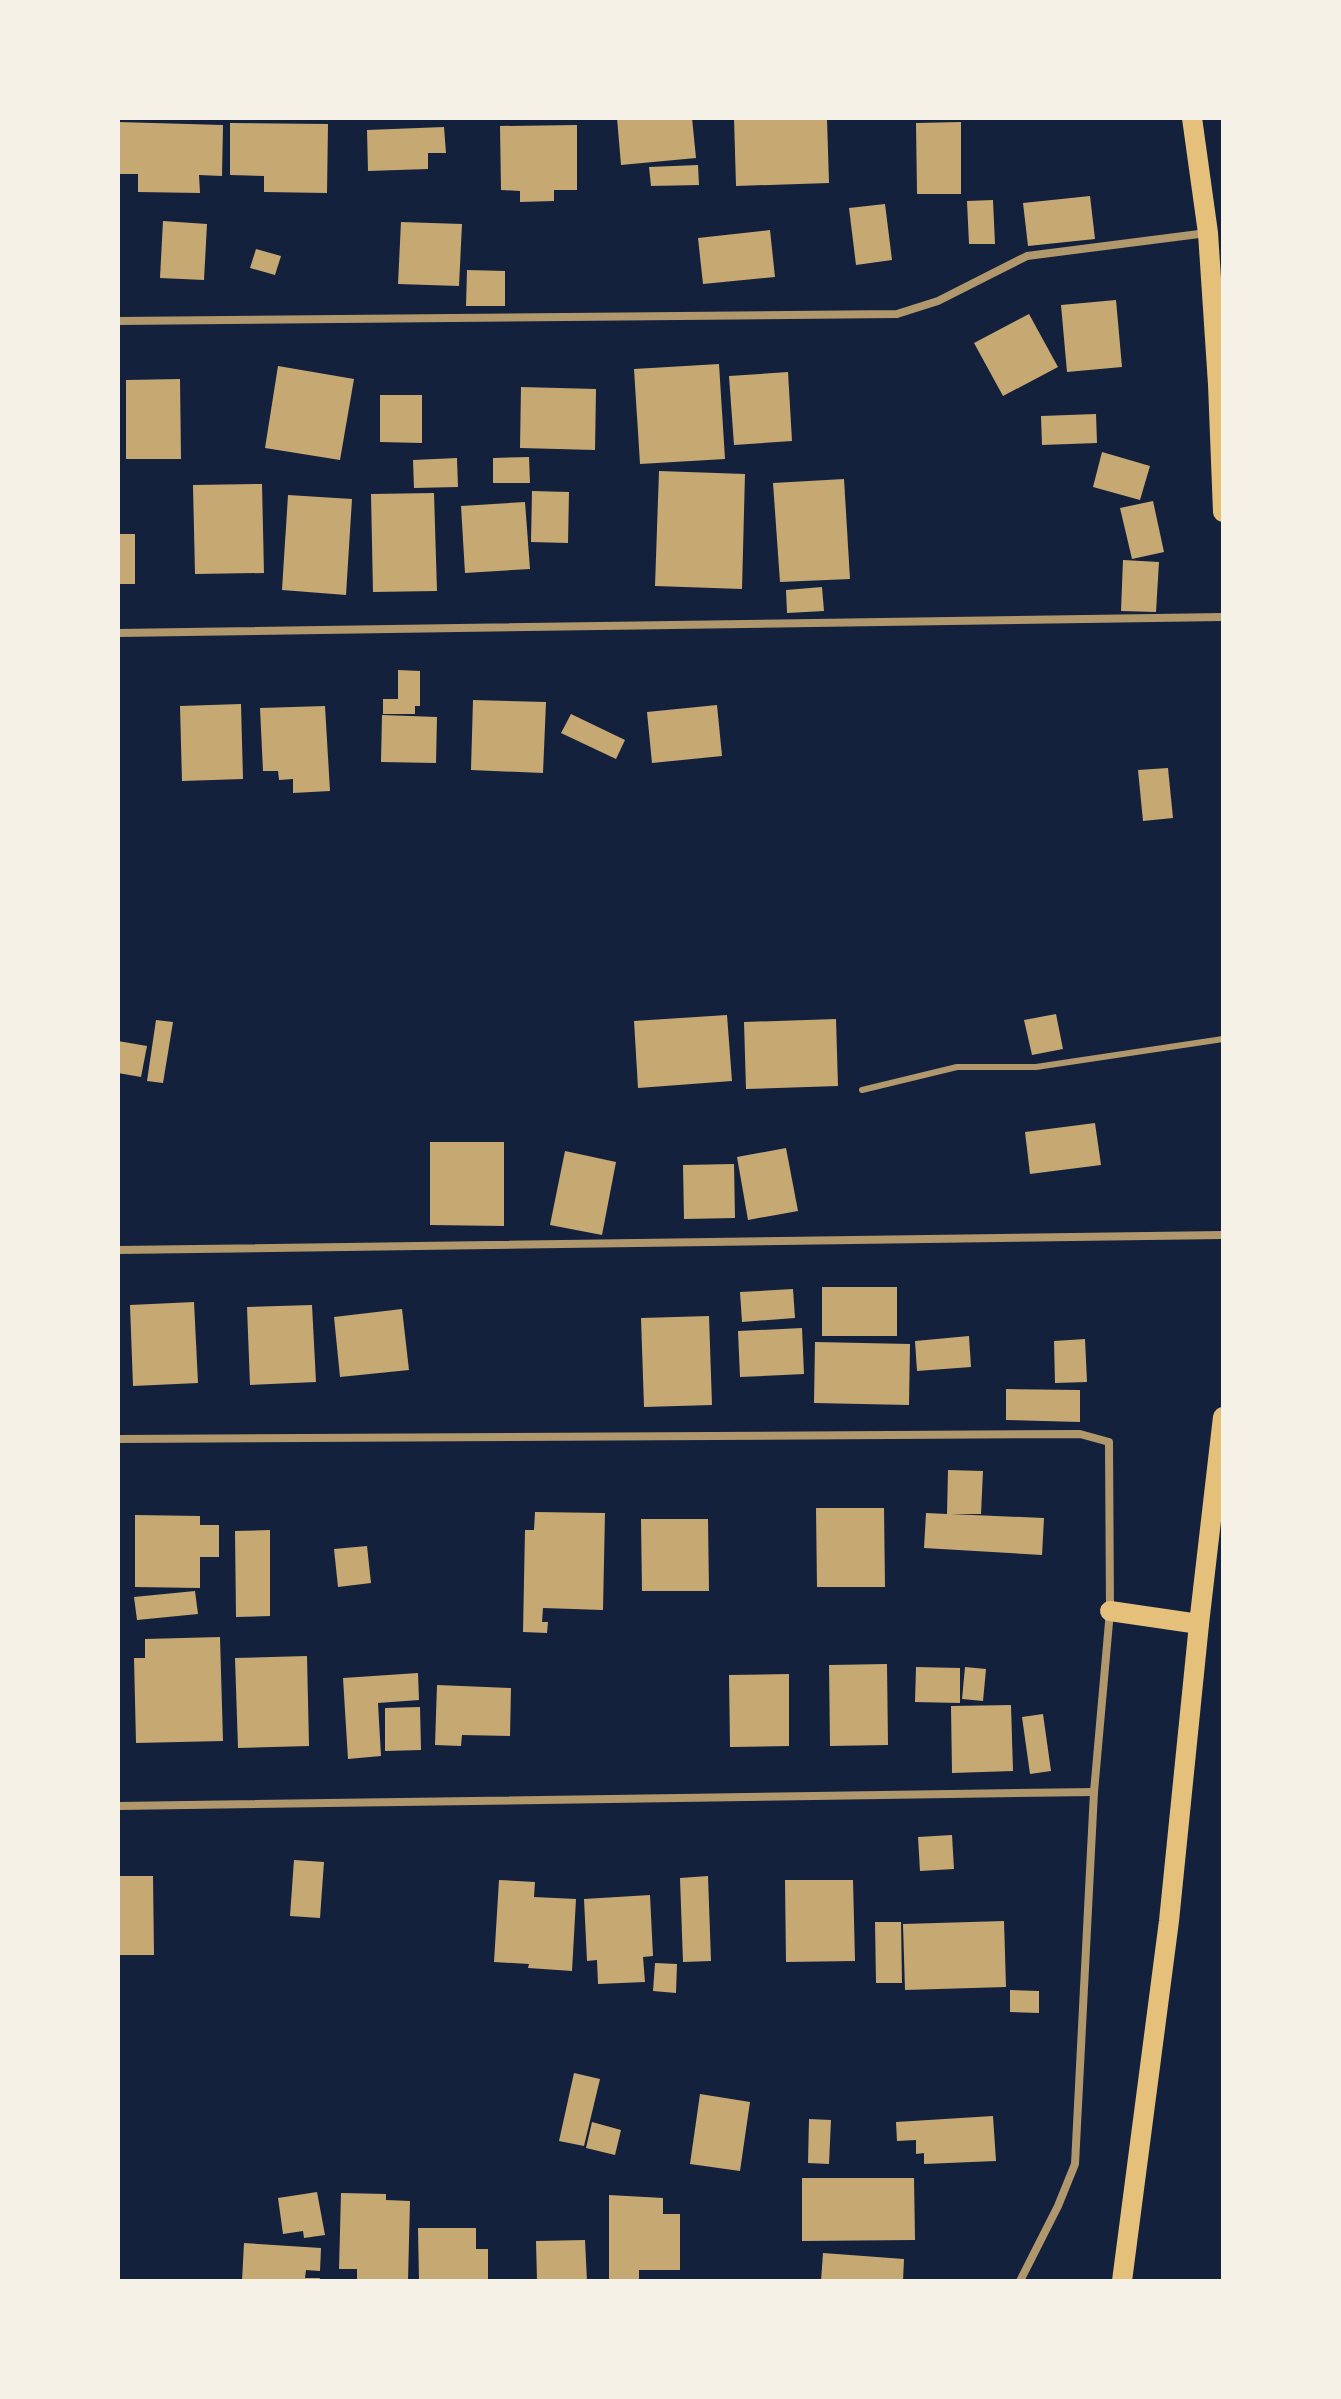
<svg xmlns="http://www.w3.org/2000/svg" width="1341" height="2399" viewBox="0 0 1341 2399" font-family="'Work Sans',sans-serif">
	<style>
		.building { fill: #c6a872 }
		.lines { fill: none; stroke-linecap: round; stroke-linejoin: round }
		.service { stroke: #b1986c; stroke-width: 6 }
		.minor { stroke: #b1986c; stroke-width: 8 }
		.primary { stroke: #e5c07b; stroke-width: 20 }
	</style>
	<rect width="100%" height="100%" fill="#14213d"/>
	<g class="building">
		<polygon points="617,118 692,118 696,158 621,165"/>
		<polygon points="734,118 827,118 829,183 736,186"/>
		<polygon points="118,122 223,125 222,176 199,175 200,193 138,192 138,174 118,174"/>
		<polygon points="961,122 961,194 917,194 916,123"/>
		<polygon points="230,123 328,124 327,193 264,192 264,176 230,175"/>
		<polygon points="577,125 577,190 554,190 554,201 520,202 520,191 501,190 500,126"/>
		<polygon points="444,127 446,153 428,153 428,169 368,171 367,130"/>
		<polygon points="698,165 699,185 651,186 649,167"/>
		<polygon points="1090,196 1095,239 1028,246 1023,203"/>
		<polygon points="993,200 995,244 969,244 967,201"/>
		<polygon points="885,204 892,260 856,265 849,208"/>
		<polygon points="163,221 207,224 204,280 160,278"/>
		<polygon points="401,222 462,224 459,286 398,284"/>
		<polygon points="770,230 775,277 703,284 698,238"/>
		<polygon points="256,249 281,256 275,275 250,268"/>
		<polygon points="467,270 505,271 505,306 466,306"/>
		<polygon points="1116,300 1122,367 1067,372 1061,305"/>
		<polygon points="1029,314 1058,367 1003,396 974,343"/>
		<polygon points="719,364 725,459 640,464 634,369"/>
		<polygon points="278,366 354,379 340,460 265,448"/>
		<polygon points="788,372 792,441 734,445 729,376"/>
		<polygon points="180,379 181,459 126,459 126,380"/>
		<polygon points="521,387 596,389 595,450 520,448"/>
		<polygon points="380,395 422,395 422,443 380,442"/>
		<polygon points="1096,414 1097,443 1042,445 1041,416"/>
		<polygon points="1102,452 1150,466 1140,500 1093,487"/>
		<polygon points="529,457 530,483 493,483 493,458"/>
		<polygon points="457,458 458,487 414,488 413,460"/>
		<polygon points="659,471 745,474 742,589 655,586"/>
		<polygon points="844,479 850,579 780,582 773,483"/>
		<polygon points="262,484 264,573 195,574 193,485"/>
		<polygon points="532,491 569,492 568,543 531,542"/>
		<polygon points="434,493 437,591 373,592 371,494"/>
		<polygon points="288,495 352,499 346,595 282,590"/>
		<polygon points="1153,501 1164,552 1132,559 1120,508"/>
		<polygon points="525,502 530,569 465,573 461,506"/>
		<rect x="118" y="534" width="17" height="50"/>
		<polygon points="1123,560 1159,562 1156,612 1121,611"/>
		<polygon points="822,587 824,611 787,613 786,590"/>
		<polygon points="398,670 420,671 420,706 415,706 415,714 383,714 383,699 398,699"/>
		<polygon points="473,700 546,702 543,773 471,770"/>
		<polygon points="241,704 243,779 182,781 180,706"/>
		<polygon points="717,705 722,756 652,763 647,712"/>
		<polygon points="325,706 330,791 293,793 293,779 279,780 278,771 263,771 260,708"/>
		<polygon points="571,714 625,740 616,759 561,733"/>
		<polygon points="382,715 437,717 436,763 381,762"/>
		<polygon points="1168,768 1173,818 1143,821 1138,770"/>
		<polygon points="1056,1014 1063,1049 1032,1055 1024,1020"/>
		<polygon points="727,1015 732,1081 638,1088 634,1021"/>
		<polygon points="836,1019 838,1086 746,1089 744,1022"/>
		<polygon points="156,1020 173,1022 163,1083 147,1081"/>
		<polygon points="118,1041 147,1046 141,1077 118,1073"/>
		<polygon points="1095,1123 1101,1165 1030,1174 1025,1132"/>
		<polygon points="430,1142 504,1142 504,1226 430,1225"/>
		<polygon points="786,1148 798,1211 748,1220 737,1157"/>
		<polygon points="565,1151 616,1162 602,1235 550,1225"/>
		<polygon points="734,1164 735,1218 684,1219 683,1165"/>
		<rect x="822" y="1287" width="75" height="49"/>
		<polygon points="793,1289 795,1318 742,1322 740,1292"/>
		<polygon points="194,1302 198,1383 133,1386 130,1305"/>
		<polygon points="312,1305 316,1382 250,1385 247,1307"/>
		<polygon points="402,1309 409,1370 340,1377 334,1317"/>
		<polygon points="709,1316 712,1405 644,1407 641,1318"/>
		<polygon points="802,1328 804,1374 740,1377 738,1331"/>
		<polygon points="969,1336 971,1367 917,1371 915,1341"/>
		<polygon points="1085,1339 1087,1382 1055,1383 1054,1341"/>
		<polygon points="815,1342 910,1344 909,1405 814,1403"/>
		<polygon points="1006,1389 1080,1390 1080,1422 1006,1420"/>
		<polygon points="948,1470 983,1471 981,1514 950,1514 1044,1518 1042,1555 924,1548 926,1513 947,1514"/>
		<polygon points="816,1508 884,1508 885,1587 817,1587"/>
		<polygon points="535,1512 605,1513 603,1610 543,1608 542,1622 548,1622 547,1633 523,1632 525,1530 534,1530"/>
		<polygon points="135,1515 200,1516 200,1525 219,1525 219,1557 200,1557 200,1588 135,1587"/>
		<polygon points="641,1519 708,1519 709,1591 642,1591"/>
		<polygon points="270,1530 270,1616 236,1617 235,1531"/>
		<polygon points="367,1546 371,1583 338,1587 334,1549"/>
		<polygon points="195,1591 198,1614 137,1620 134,1597"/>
		<polygon points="220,1637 223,1741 136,1743 134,1658 145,1658 145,1639"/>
		<polygon points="307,1656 309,1746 238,1748 235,1658"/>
		<polygon points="887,1664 888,1745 830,1746 829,1665"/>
		<polygon points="916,1667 960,1668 960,1703 915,1702"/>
		<polygon points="965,1667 986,1669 983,1701 962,1699"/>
		<polygon points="418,1673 419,1700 378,1703 381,1756 348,1759 343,1678"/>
		<polygon points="789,1674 789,1746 730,1747 729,1675"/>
		<polygon points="437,1685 511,1688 510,1736 462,1735 461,1746 435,1745"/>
		<polygon points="1011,1705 1013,1771 952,1773 951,1706"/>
		<polygon points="420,1707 421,1750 385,1751 385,1708"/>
		<polygon points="1043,1714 1051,1771 1030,1774 1022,1717"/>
		<polygon points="952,1835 954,1869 920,1871 918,1837"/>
		<polygon points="294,1860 324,1862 320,1918 290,1916"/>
		<polygon points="118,1876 153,1876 154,1955 118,1955"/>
		<polygon points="708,1876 711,1961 683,1962 680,1878"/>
		<polygon points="499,1880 535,1882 534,1897 576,1899 572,1971 528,1968 529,1964 494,1962"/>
		<polygon points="785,1880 853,1880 855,1961 786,1962"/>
		<polygon points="650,1895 653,1956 643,1957 645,1982 598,1984 597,1960 587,1961 584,1899"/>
		<polygon points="1004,1921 1006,1987 905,1990 903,1924"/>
		<polygon points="875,1922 901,1922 902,1983 876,1983"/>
		<polygon points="655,1963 677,1964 676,1993 653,1991"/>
		<polygon points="1010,1990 1039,1991 1039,2013 1010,2012"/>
		<polygon points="574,2073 600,2079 584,2146 559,2141"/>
		<polygon points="700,2094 750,2102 740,2171 690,2164"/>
		<polygon points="993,2116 996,2161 924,2164 924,2153 916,2154 916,2140 897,2141 896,2122"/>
		<polygon points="809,2119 831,2120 829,2164 808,2163"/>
		<polygon points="592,2122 621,2130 615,2155 586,2148"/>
		<polygon points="802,2178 914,2178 915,2240 802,2241"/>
		<polygon points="317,2192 325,2235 304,2238 303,2231 283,2234 278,2198"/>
		<polygon points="341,2193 386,2194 386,2200 410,2201 408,2281 357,2281 357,2269 339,2269"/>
		<polygon points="609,2195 663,2198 663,2214 680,2214 680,2270 639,2270 639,2281 609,2281"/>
		<polygon points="418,2228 476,2228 476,2249 488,2249 488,2281 419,2281"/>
		<polygon points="585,2240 587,2281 537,2281 536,2241"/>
		<polygon points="244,2243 321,2248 320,2271 306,2270 305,2278 320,2278 319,2281 242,2281"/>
		<polygon points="823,2253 904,2259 903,2281 821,2281"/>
	</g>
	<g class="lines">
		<polyline class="service" points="862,1090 957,1067 1036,1067 1223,1039"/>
		<g class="minor">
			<polyline points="118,321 897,314 938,301 1027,256 1207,233"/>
			<polyline points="118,633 1223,617"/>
			<polyline points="118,1250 1223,1235"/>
			<polyline points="118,1439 1080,1434 1109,1442 1110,1611 1094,1792 1075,2164 1058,2206 1020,2281"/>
			<polyline points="118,1806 1094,1792"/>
		</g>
		<g class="primary">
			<polyline points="1192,118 1208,233 1218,384 1223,512"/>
			<polyline points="1110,1611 1199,1624"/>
			<polyline points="1122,2281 1169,1921 1199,1624 1223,1417"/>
		</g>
	</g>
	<rect width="1341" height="2399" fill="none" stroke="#f6f1e7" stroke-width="240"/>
</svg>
